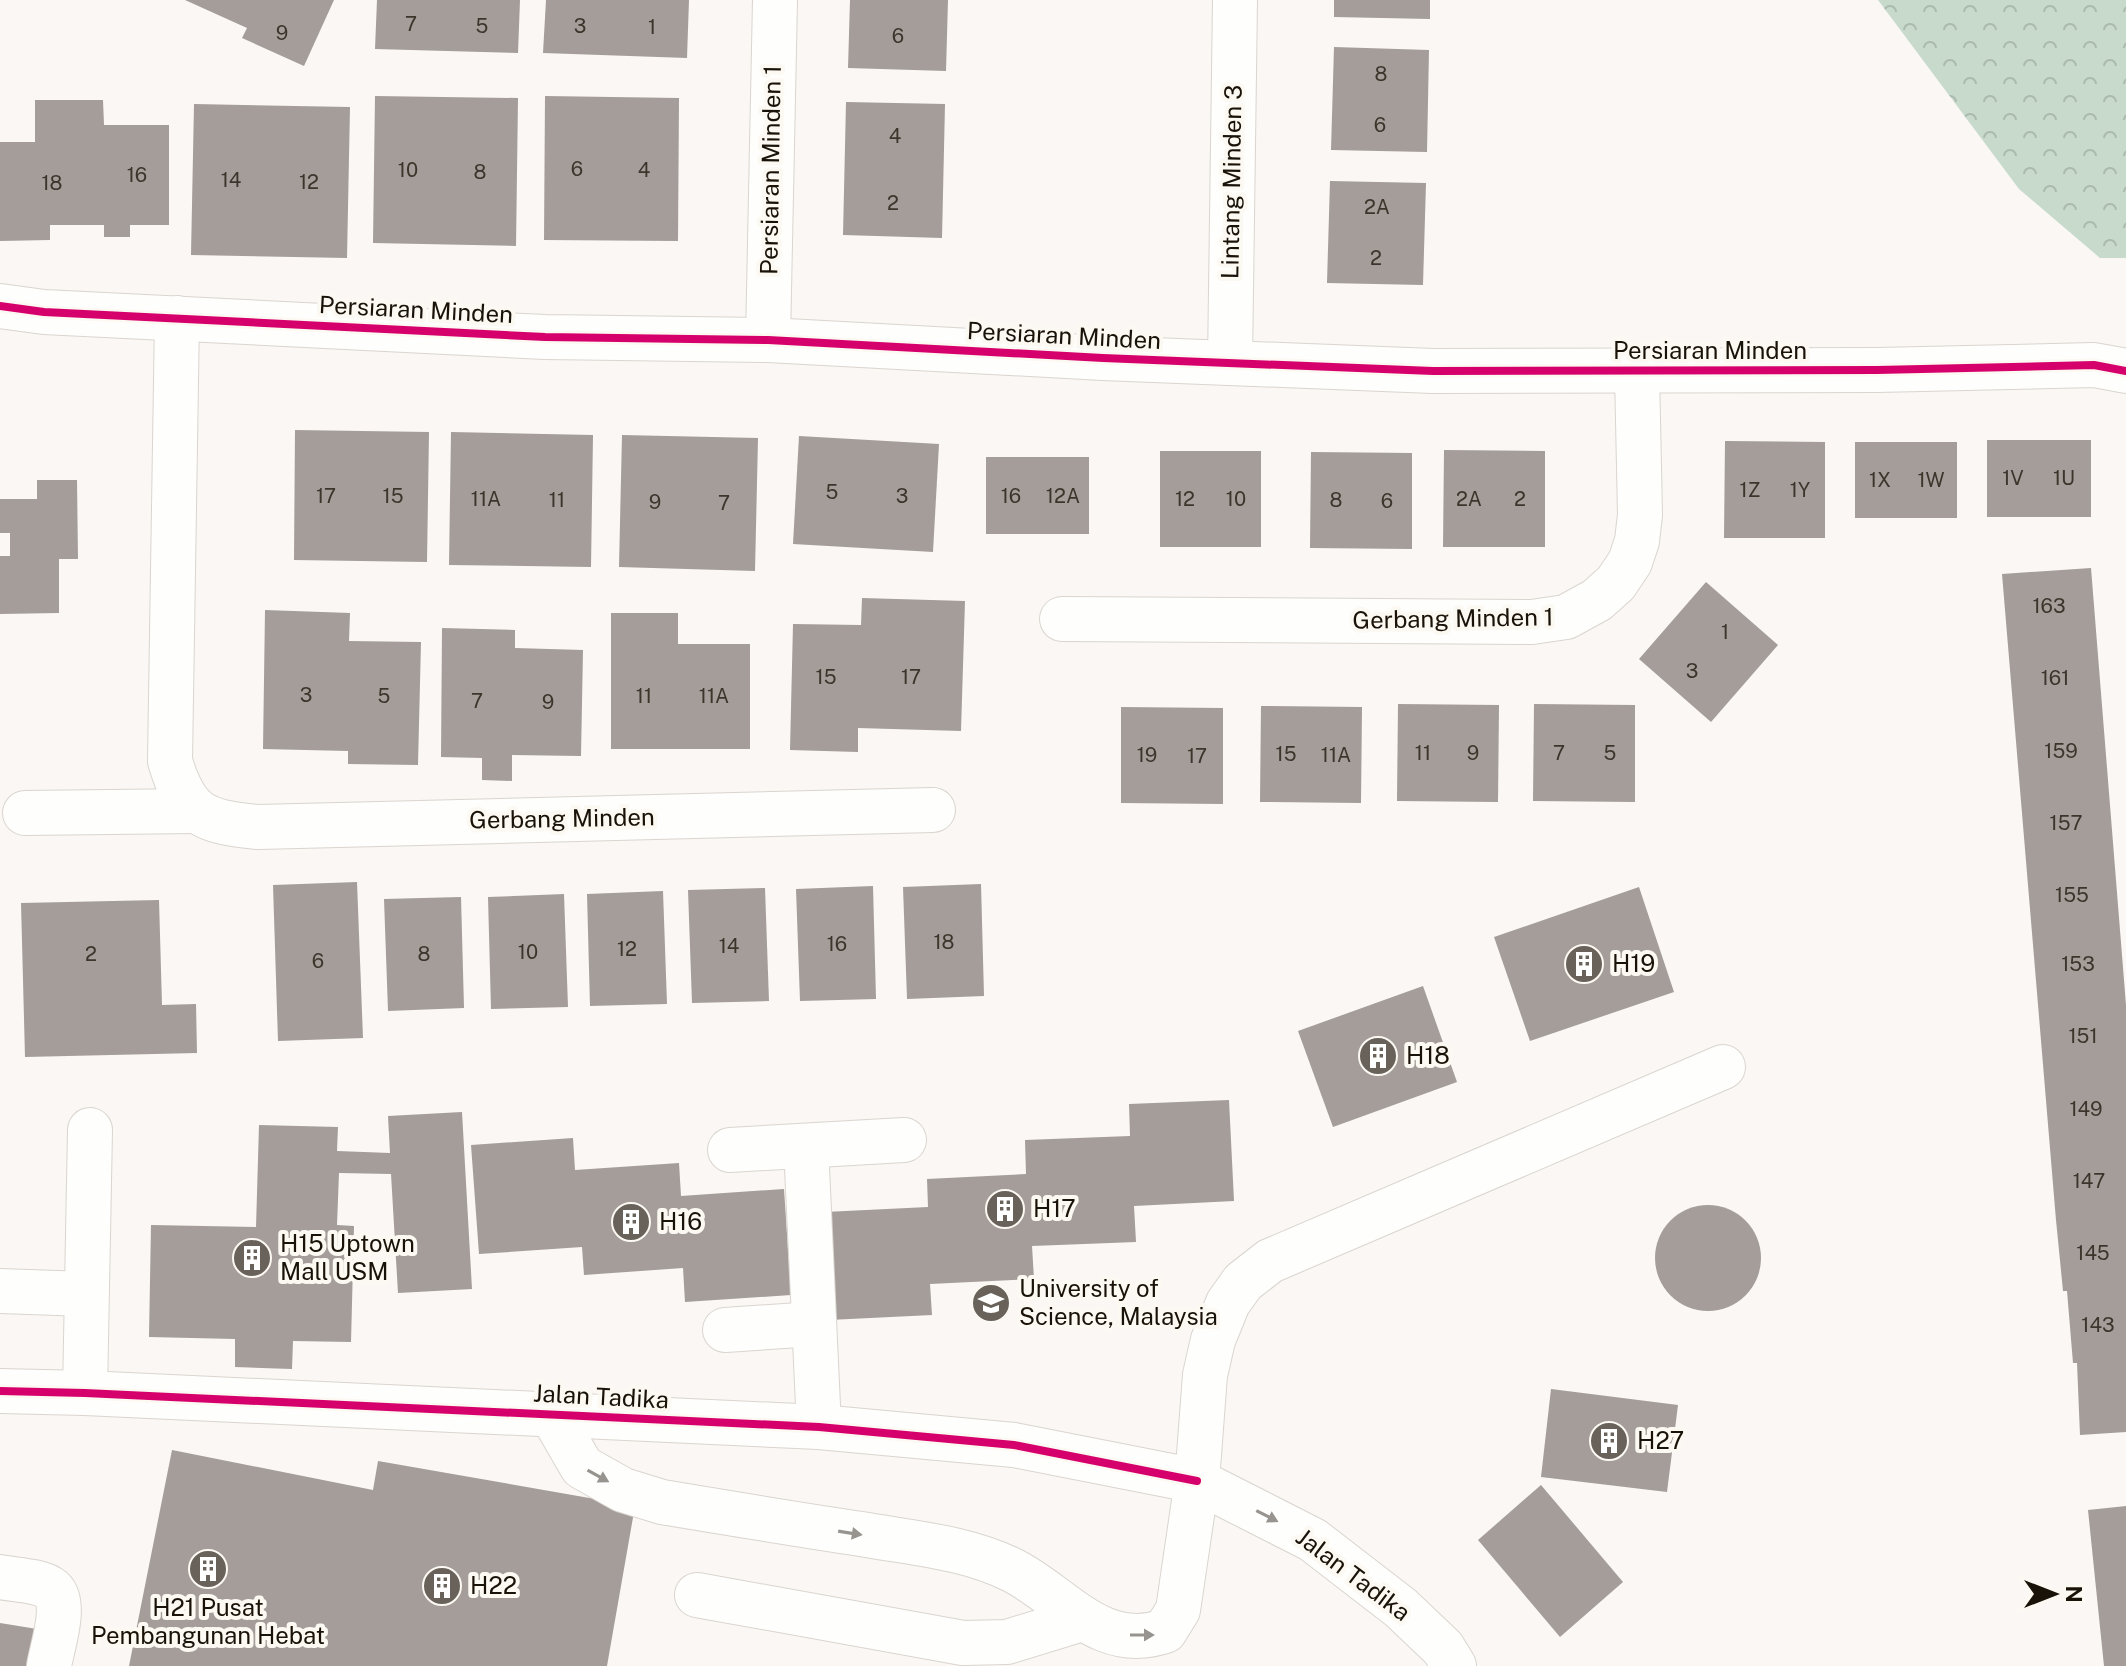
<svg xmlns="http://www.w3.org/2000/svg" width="2126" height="1666" viewBox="0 0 2126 1666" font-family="'Public Sans',sans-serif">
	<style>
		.forest { fill: url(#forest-crowns) }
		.building { fill: #a49d99 }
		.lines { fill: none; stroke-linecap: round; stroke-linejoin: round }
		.minor-casing { stroke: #dad5ce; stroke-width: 46 }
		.minor { stroke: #fefefd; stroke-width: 44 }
		.cycleway-casing { stroke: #fcf8f2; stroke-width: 13 }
		.cycleway { stroke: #d6006c; stroke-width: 8 }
		.oneway { fill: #97948f }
		.labels { text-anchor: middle; stroke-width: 8; stroke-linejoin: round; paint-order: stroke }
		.number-label { font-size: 20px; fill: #3c352c }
		.street-label { font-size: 24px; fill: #191208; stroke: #fcf8f2 }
		.poi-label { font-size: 24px; fill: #191208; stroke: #fcf8f2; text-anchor: start }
	</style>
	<defs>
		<pattern id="forest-crowns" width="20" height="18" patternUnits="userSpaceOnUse" patternTransform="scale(2)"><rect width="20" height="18" fill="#c7dacc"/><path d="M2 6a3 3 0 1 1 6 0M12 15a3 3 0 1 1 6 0" fill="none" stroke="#aabaae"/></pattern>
	</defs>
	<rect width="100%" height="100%" fill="#faf7f4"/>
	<polygon class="forest" points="1878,0 2126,0 2126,258 2100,258 2019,189"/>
	<g class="building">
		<polygon points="185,0 334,0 304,66 242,38 247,28"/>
		<polygon points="377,0 520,0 518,53 375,49"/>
		<polygon points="546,0 689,0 687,58 543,53"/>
		<polygon points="850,0 948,0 946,71 848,68"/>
		<polygon points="1334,0 1430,0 1430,19 1334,17"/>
		<polygon points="1334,47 1429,50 1427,152 1331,150"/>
		<polygon points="375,96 518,98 516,246 373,243"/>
		<polygon points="545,96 679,98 678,241 544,240"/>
		<polygon points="35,100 103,100 104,125 169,125 169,225 130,225 130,237 104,237 104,225 50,225 50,240 0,241 0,142 35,142"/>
		<polygon points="846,102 945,104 942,238 843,235"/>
		<polygon points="194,104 350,107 347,258 191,255"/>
		<polygon points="1330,181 1426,183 1423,285 1327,283"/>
		<polygon points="295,430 429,432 427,562 294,560"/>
		<polygon points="451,432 593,435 591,567 449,565"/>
		<polygon points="622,435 758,438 755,571 619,567"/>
		<polygon points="799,436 939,444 933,552 793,544"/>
		<rect x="1987" y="440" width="104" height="77"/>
		<polygon points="1725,441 1825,442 1825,538 1724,538"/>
		<rect x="1855" y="442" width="102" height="76"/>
		<polygon points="1444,450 1545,451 1545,547 1443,547"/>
		<rect x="1160" y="451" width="101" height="96"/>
		<polygon points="1311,452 1412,453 1412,549 1310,548"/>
		<rect x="986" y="457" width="103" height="77"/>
		<polygon points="37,480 77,480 78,559 59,559 59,613 0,614 0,556 10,556 10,533 0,533 0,499 37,499"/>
		<polygon points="2091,568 2126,1005 2126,1432 2080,1435 2077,1363 2073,1363 2067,1291 2063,1291 2056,1220 2002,574"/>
		<polygon points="1706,582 1778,645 1711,722 1639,659"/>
		<polygon points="862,598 965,601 961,731 858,728 858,752 790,750 793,624 861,625"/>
		<polygon points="265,610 350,613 349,641 421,642 418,765 348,764 348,751 263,749"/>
		<polygon points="611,613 678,613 678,644 750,644 750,749 611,749"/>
		<polygon points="442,628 515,630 515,648 583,650 581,756 512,755 512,781 482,780 482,758 441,757"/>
		<polygon points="1398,704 1499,705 1498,802 1397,801"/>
		<polygon points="1534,704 1635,705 1635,802 1533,801"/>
		<polygon points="1261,706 1362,707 1361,803 1260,802"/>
		<polygon points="1121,707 1223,708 1223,804 1121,803"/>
		<polygon points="357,882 363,1038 278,1041 273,885"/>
		<polygon points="981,884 984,996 907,999 903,887"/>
		<polygon points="873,886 876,999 800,1001 796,889"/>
		<polygon points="1639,887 1674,992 1530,1041 1494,937"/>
		<polygon points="765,888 769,1001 692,1003 688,890"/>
		<polygon points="663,891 667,1004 590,1006 587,894"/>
		<polygon points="564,894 568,1007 491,1009 488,897"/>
		<polygon points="461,897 464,1008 388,1011 384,899"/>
		<polygon points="159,900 162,1005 196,1004 197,1053 25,1057 21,903"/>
		<polygon points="1423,986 1457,1082 1333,1127 1298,1031"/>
		<polygon points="1229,1100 1234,1201 1134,1206 1136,1242 1032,1246 1034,1279 930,1284 932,1315 829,1320 825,1212 928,1207 927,1179 1026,1174 1025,1140 1130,1136 1129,1104"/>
		<polygon points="462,1112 472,1289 398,1293 391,1174 339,1173 337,1225 354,1226 351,1342 293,1341 292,1369 235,1367 235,1339 149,1337 151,1225 256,1227 259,1125 338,1127 337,1151 390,1153 388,1116"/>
		<polygon points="573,1138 575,1170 679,1163 681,1196 784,1189 791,1295 685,1302 683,1268 584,1275 582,1247 479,1254 471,1145"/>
		<circle cx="1708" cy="1258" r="53"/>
		<polygon points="1551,1389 1678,1405 1667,1492 1541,1477"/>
		<polygon points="172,1450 373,1490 378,1461 635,1506 607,1666 129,1666"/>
		<polygon points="1541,1485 1623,1582 1560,1637 1478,1540"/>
		<polygon points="2126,1506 2126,1666 2104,1666 2088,1510"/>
		<polygon points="0,1623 37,1629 30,1666 0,1666"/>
	</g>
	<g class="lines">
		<g class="minor-casing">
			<g id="minor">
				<polyline points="0,306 44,312 545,337 768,340 1103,358 1433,371 1877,370 2094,365 2126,371"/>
				<path d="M177,318L170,761C186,815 203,822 258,827L933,810"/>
				<polyline points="768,340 775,0"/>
				<polyline points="1230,363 1235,0"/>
				<polyline points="1062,619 1532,622 1566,617 1597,600 1616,583 1630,562 1637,541 1640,515 1637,372"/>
				<polyline points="25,813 195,811"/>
				<polyline points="806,1146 819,1427"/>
				<polyline points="730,1150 904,1140"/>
				<polyline points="0,1291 86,1294"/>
				<polyline points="725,1330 814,1324"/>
				<polyline points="0,1391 85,1393 819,1427 1014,1445 1197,1481 1313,1540 1401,1608 1443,1648 1454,1666"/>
				<polyline points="85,1393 90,1130"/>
				<path d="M552,1415L582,1467L623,1490L662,1502C728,1513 794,1524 861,1534C912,1543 967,1547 1014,1571C1064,1597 1101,1653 1165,1631L1178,1610L1197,1481L1205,1375L1213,1340L1228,1303L1243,1282L1270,1261L1723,1067"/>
				<path d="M0,1577C14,1580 37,1580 50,1588C69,1600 52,1647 49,1666"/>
				<polyline points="697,1595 963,1643 1007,1642 1082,1619"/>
			</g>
		</g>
		<use href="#minor" class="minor"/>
		<g class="cycleway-casing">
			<g id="cycleway">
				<polyline points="0,306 44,312 545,337 768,340 1103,358 1433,371 1877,370 2094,365 2126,371"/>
				<polyline points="0,1391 85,1393 819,1427 1014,1445 1197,1481"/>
			</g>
		</g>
		<use href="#cycleway" class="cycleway"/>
	</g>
	<defs><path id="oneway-solid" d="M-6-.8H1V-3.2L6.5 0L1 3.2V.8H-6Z" transform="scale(2)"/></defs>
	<g class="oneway">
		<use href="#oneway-solid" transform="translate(598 1476) rotate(29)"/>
		<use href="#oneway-solid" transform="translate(1267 1516) rotate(27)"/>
		<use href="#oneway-solid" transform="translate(850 1533) rotate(9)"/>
		<use href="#oneway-solid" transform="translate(1142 1635)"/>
	</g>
	<defs>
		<g id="building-disc" transform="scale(2)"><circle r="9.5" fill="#68625b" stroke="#fcf8f2"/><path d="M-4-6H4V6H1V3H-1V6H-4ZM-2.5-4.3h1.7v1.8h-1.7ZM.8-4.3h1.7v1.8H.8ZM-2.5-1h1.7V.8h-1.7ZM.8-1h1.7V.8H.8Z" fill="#fff"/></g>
		<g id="university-disc" transform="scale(2)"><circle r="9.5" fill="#68625b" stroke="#fcf8f2"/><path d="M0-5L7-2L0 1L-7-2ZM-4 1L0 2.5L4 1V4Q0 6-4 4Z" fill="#fff"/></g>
	</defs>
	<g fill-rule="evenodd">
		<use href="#building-disc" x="1584" y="964"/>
		<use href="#building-disc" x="1378" y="1056"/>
		<use href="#building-disc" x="1005" y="1209"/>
		<use href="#building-disc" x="631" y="1222"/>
		<use href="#building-disc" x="252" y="1258"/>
		<use href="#university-disc" x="991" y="1303"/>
		<use href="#building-disc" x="1609" y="1441"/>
		<use href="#building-disc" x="208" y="1569"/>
		<use href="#building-disc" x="442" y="1586"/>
	</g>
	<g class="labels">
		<g class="number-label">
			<text x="411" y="31">7</text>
			<text x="482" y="33">5</text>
			<text x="580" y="33">3</text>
			<text x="652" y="34">1</text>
			<text x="282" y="40">9</text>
			<text x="898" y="43">6</text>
			<text x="1381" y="81">8</text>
			<text x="1380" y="132">6</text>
			<text x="895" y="143">4</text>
			<text x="577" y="176">6</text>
			<text x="408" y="177">10</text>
			<text x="644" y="177">4</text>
			<text x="480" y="179">8</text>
			<text x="137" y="182">16</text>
			<text x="231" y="187">14</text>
			<text x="309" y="189">12</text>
			<text x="52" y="190">18</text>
			<text x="893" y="210">2</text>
			<text x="1377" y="214">2A</text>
			<text x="1376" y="265">2</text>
			<text x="2013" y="485">1V</text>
			<text x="2064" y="485">1U</text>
			<text x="1880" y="487">1X</text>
			<text x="1931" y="487">1W</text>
			<text x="1750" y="497">1Z</text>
			<text x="1800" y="497">1Y</text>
			<text x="832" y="499">5</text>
			<text x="326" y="503">17</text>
			<text x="393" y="503">15</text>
			<text x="902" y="503">3</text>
			<text x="1011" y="503">16</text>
			<text x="1063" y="503">12A</text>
			<text x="486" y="506">11A</text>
			<text x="1185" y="506">12</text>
			<text x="1236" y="506">10</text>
			<text x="1469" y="506">2A</text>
			<text x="1520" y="506">2</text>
			<text x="557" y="507">11</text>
			<text x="1336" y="507">8</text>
			<text x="1387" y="508">6</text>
			<text x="655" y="509">9</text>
			<text x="724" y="510">7</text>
			<text x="2049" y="613">163</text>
			<text x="1725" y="639">1</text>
			<text x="1692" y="678">3</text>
			<text x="826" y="684">15</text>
			<text x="911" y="684">17</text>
			<text x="2055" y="685">161</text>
			<text x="306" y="702">3</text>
			<text x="384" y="703">5</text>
			<text x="644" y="703">11</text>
			<text x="714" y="703">11A</text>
			<text x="477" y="708">7</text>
			<text x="548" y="709">9</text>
			<text x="2061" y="758">159</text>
			<text x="1423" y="760">11</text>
			<text x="1473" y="760">9</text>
			<text x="1559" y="760">7</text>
			<text x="1610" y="760">5</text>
			<text x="1286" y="761">15</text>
			<text x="1147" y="762">19</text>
			<text x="1336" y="762">11A</text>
			<text x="1197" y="763">17</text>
			<text x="2066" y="830">157</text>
			<text x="2072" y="902">155</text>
			<text x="944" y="949">18</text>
			<text x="837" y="951">16</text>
			<text x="729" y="953">14</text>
			<text x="627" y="956">12</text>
			<text x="528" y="959">10</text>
			<text x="91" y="961">2</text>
			<text x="424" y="961">8</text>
			<text x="318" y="968">6</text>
			<text x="2078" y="971">153</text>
			<text x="2083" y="1043">151</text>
			<text x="2086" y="1116">149</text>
			<text x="2089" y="1188">147</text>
			<text x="2093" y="1260">145</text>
			<text x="2098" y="1332">143</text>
		</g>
		<g class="street-label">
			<text transform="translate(771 170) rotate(-89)" y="8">Persiaran Minden 1</text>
			<text transform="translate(1232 182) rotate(-89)" y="8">Lintang Minden 3</text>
			<text transform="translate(416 310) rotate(3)" y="8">Persiaran Minden</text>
			<text transform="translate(1064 336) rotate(3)" y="8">Persiaran Minden</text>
			<text x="1710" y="359">Persiaran Minden</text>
			<text transform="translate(1453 619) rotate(-1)" y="8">Gerbang Minden 1</text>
			<text transform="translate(562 819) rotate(-1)" y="8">Gerbang Minden</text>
			<text transform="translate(601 1397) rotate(3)" y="8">Jalan Tadika</text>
			<text transform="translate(1353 1575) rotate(37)" y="8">Jalan Tadika</text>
		</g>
		<g class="poi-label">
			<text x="1612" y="972">H19</text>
			<text x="1406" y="1064">H18</text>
			<text x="1033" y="1217">H17</text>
			<text x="659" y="1230">H16</text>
			<text x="280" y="1252">H15 Uptown<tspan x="280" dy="28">Mall USM</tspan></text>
			<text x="1019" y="1297">University of<tspan x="1019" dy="28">Science, Malaysia</tspan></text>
			<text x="1637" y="1449">H27</text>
			<text x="470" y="1594">H22</text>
			<text x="208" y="1616" text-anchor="middle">H21 Pusat<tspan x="208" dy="28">Pembangunan Hebat</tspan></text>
		</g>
	</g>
	<g transform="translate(2054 1594) rotate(90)" stroke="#fcf8f2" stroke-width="6" paint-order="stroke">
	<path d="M0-6L14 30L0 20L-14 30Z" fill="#191208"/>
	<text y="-12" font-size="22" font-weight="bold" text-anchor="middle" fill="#191208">N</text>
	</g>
</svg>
